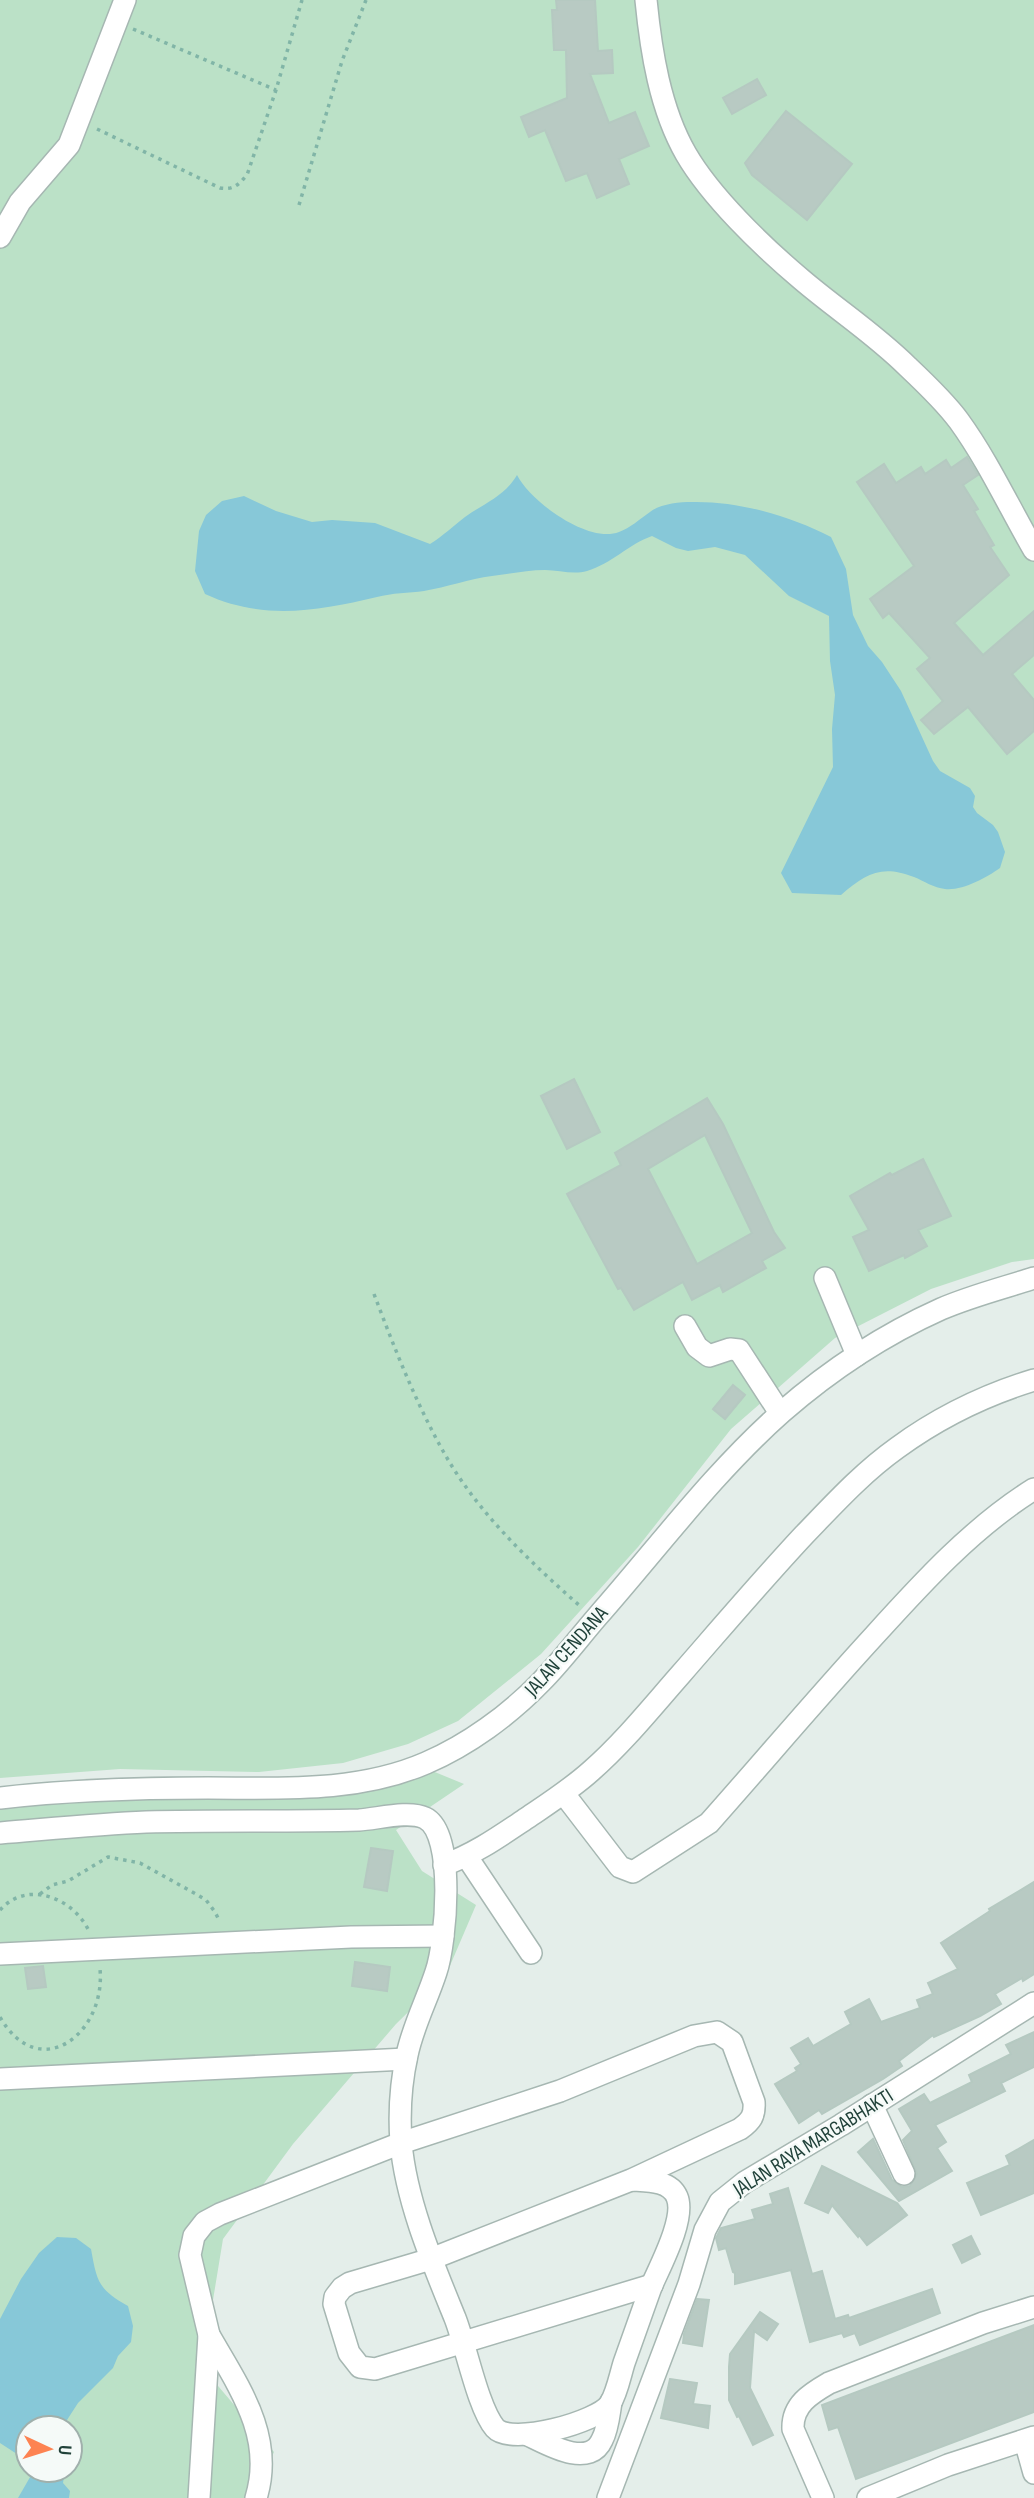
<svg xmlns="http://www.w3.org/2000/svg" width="1034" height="2498" viewBox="0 0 1034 2498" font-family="'Sofia Sans Condensed',sans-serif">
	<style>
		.green { fill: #bbe1c7; fill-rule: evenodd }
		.water { fill: #87c8d8 }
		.building { fill: #b8cac3; stroke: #b5c9c1; stroke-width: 2; fill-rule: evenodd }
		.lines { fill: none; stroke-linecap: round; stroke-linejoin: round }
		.minor-casing { stroke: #a6b7b2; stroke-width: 24 }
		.path { stroke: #81b5a7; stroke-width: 3.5; stroke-dasharray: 3.5 5; stroke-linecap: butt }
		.minor { stroke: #fff; stroke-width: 21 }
		.labels { text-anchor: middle; stroke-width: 5; stroke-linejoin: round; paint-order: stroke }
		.street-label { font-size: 21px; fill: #21423a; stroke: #f5faf8 }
	</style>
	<rect width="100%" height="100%" fill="#e4eeea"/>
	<g class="green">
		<polygon points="0,0 1034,0 1034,1259 1012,1262 931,1289 835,1338 731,1429 638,1547 541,1654 458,1721 408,1744 343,1763 259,1772 120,1769 0,1778"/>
		<path d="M425,1768L464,1784L396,1830L422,1871L476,1905L446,1975L396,2024L293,2144L223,2239L202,2367L274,2452L254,2495L255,2498H0V1807ZM28,2428H70V2470H28Z"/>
	</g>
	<g class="water">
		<path d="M517,475C530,501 588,544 619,532C630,528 640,519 650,512C660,504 679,502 692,502C739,501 790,516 831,537L846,569L853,615L868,646L882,662L901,691L933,761L940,771L970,788L975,796L973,807L977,813L993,825L998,832L1005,852L1000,868C986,878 962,891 945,889C934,888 924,881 914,877C881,864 865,874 841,895L792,893L781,873L833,767L832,729L835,695L830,661L829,616L789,596L745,555L715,547L688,551L676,548L652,536C629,544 611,564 587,571C573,575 559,570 545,570C527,570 510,574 492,576C469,579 447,587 424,591C409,593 392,593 377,597C317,611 264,621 205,594L195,571L199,531L206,515L222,501L244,496L276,511L312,522L332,520L375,523L430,544C443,536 453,526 465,517C483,504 505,496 517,475Z"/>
		<path d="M57,2237L76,2238L91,2249C97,2282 98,2289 128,2306L133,2326L131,2342L118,2356L113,2368L78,2403L67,2420L68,2428H28V2466L23,2458L0,2443V2319L21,2279L39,2253Z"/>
		<polygon points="31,2470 65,2470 63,2483 70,2491 69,2498 18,2498 33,2472"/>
	</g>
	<g class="building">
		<polygon points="556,0 595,0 598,51 612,50 613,73 590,74 609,123 635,112 649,146 619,159 629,184 597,198 587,173 566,181 545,130 529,137 521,117 567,98 566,50 554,50 552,10 557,10"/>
		<polygon points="757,79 766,95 732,114 723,98"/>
		<polygon points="786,111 852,164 807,220 752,175 745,163"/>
		<polygon points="967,457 978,475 963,485 978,509 974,511 994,545 990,547 1009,575 954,623 983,655 1034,611 1034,655 1012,674 1034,700 1034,731 1007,754 968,707 934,734 921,720 943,701 917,669 930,658 889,613 883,618 870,599 914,566 857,482 884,464 896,483 921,467 925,474 946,460 951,468"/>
		<polygon points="574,1079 600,1132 567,1149 541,1096"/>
		<path d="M707,1098L723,1124L774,1232L785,1248L762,1261L766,1268L723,1292L720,1285L692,1300L683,1282L634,1310L621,1288L618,1289L567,1194L621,1165L615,1153ZM705,1135L752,1233L697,1264L648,1169Z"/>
		<polygon points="923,1159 951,1216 918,1230 927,1246 905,1258 904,1255 869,1271 853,1237 869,1230 850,1196 890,1173 892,1175"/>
		<polygon points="733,1385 745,1395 725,1419 713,1409"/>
		<polygon points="371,1848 393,1851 387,1891 364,1887"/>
		<polygon points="1034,1882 1034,1974 1023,1981 1022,1978 995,1994 1001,2004 980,2016 934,2037 933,2035 899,2061 902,2066 883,2079 822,2114 819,2110 799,2123 775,2084 797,2071 795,2068 801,2064 791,2048 808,2038 813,2046 851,2024 845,2012 869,1999 881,2022 920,2008 917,2000 933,1994 928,1983 958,1969 941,1943 990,1911 989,1909"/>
		<polygon points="355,1962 390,1967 387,1991 352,1986"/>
		<polygon points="43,1966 46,1987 28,1989 25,1968"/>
		<polygon points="1034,2032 1034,2067 1001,2083 1005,2091 935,2125 946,2142 937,2148 952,2171 899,2201 858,2152 873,2139 892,2180 902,2187 910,2186 917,2174 903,2140 912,2131 899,2109 924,2094 930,2103 972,2082 969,2075 1011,2054 1006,2045"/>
		<polygon points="1034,2140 1034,2193 981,2215 967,2183 1010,2165 1006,2156"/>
		<polygon points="822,2166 897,2203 907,2215 867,2245 859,2235 858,2237 832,2205 828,2213 805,2203"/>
		<polygon points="788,2188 812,2274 822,2271 835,2319 848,2315 849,2318 932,2289 940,2313 860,2345 855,2333 844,2337 842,2333 810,2342 791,2270 735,2284 735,2273 733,2272 726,2248 719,2250 716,2238 721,2228 755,2219 752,2210 773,2204 770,2194"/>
		<polygon points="971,2236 980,2254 962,2263 953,2245"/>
		<polygon points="697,2299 709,2300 702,2346 683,2343 684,2334"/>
		<polygon points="760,2312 778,2324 767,2340 754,2331 750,2388 773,2435 753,2445 739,2416 737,2417 729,2400 729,2367 730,2354"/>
		<polygon points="1034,2325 1034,2412 856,2479 838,2427 829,2430 822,2405"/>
		<polygon points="670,2379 697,2383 693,2404 710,2406 708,2428 661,2418"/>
	</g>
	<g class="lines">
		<g class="minor-casing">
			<g id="minor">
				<path d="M646,0C651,51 660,109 686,154C711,197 762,246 801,279C836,309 875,334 908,367C925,383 945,402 959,421C988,461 1009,507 1034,550"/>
				<polyline points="0,237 20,202 69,145 125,0"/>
				<polyline points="825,1278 857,1355"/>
				<polyline points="685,1326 697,1347 709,1356 730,1349 739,1350 780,1413"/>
				<path d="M564,1794L620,1867L633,1872L709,1823C764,1761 818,1697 874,1636C922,1583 973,1527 1034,1489"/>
				<path d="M0,1798C69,1790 139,1788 208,1788C281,1788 357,1793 426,1763C468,1745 509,1715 541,1682C561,1662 578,1639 597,1617C657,1549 713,1473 782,1412C829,1371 883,1335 941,1309C971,1296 1003,1288 1034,1278"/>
				<path d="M0,1833C49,1829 98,1824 146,1822C217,1820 288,1822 359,1820C377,1819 409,1810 425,1818C456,1833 446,1943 436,1972C427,2000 413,2026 407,2055C401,2082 399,2115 401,2143C406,2201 433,2264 455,2318C466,2346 478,2408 495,2428C511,2446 598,2422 610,2404C617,2393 620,2376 624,2363C633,2337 642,2312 651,2287C660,2266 686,2218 677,2197C670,2180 647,2181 632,2180"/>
				<polyline points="467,1857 531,1953"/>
				<path d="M444,1865C475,1854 500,1836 527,1818C549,1803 571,1789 591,1771C624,1742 652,1707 681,1674C722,1627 762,1580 804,1535C834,1504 862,1473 897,1448C938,1418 985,1395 1034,1380"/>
				<polyline points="0,1954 351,1937 443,1936"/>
				<polyline points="0,2079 406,2059"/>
				<polyline points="872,2105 904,2174"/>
				<path d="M209,2335C239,2387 275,2437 256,2498"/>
				<path d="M528,2435C547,2444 589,2469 602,2440C608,2429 609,2414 611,2402"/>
				<polyline points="1025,2441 1034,2473"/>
				<path d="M199,2498L209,2335L190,2255L194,2236L205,2222L220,2214L401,2143L560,2091L694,2036L717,2032L732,2042L754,2102C755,2116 751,2121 740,2129L631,2180L431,2259L350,2283L342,2288L335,2297L334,2304L349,2353L360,2367L375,2369L652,2285"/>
				<polyline points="608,2498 689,2284 705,2230 720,2202 745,2182 841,2125 1034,2003"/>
				<path d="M823,2498L793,2429C792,2405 810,2394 829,2383L983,2323L1034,2307"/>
				<polyline points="868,2498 948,2465 1034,2437"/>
			</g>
		</g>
		<g class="path">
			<polyline points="133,29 276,90"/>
			<path d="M97,129L220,188C234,190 238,185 247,175L276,90L302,0"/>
			<polyline points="299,205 342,61 366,0"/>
			<path d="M374,1294C394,1347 415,1401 443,1451C477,1512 528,1560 580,1606"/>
			<polyline points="40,1894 52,1885 68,1881 108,1857 140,1863 196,1894 206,1900 215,1912 220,1922"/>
			<path d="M0,1910C27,1880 71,1897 88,1929"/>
			<path d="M0,2017C39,2085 106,2034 100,1969"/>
		</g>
		<use href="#minor" class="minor"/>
	</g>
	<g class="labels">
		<g class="street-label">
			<text transform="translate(566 1651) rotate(-48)" y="7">JALAN CENDANA</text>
			<text transform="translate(813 2142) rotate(-32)" y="7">JALAN RAYA MARGABHAKTI</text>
		</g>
	</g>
	<g transform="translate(49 2449) rotate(94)"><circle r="33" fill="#f5faf8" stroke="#a0b0ac" stroke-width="2"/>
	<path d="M0-5L12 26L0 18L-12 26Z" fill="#fd8352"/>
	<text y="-10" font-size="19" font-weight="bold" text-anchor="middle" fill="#21423a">U</text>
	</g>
</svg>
